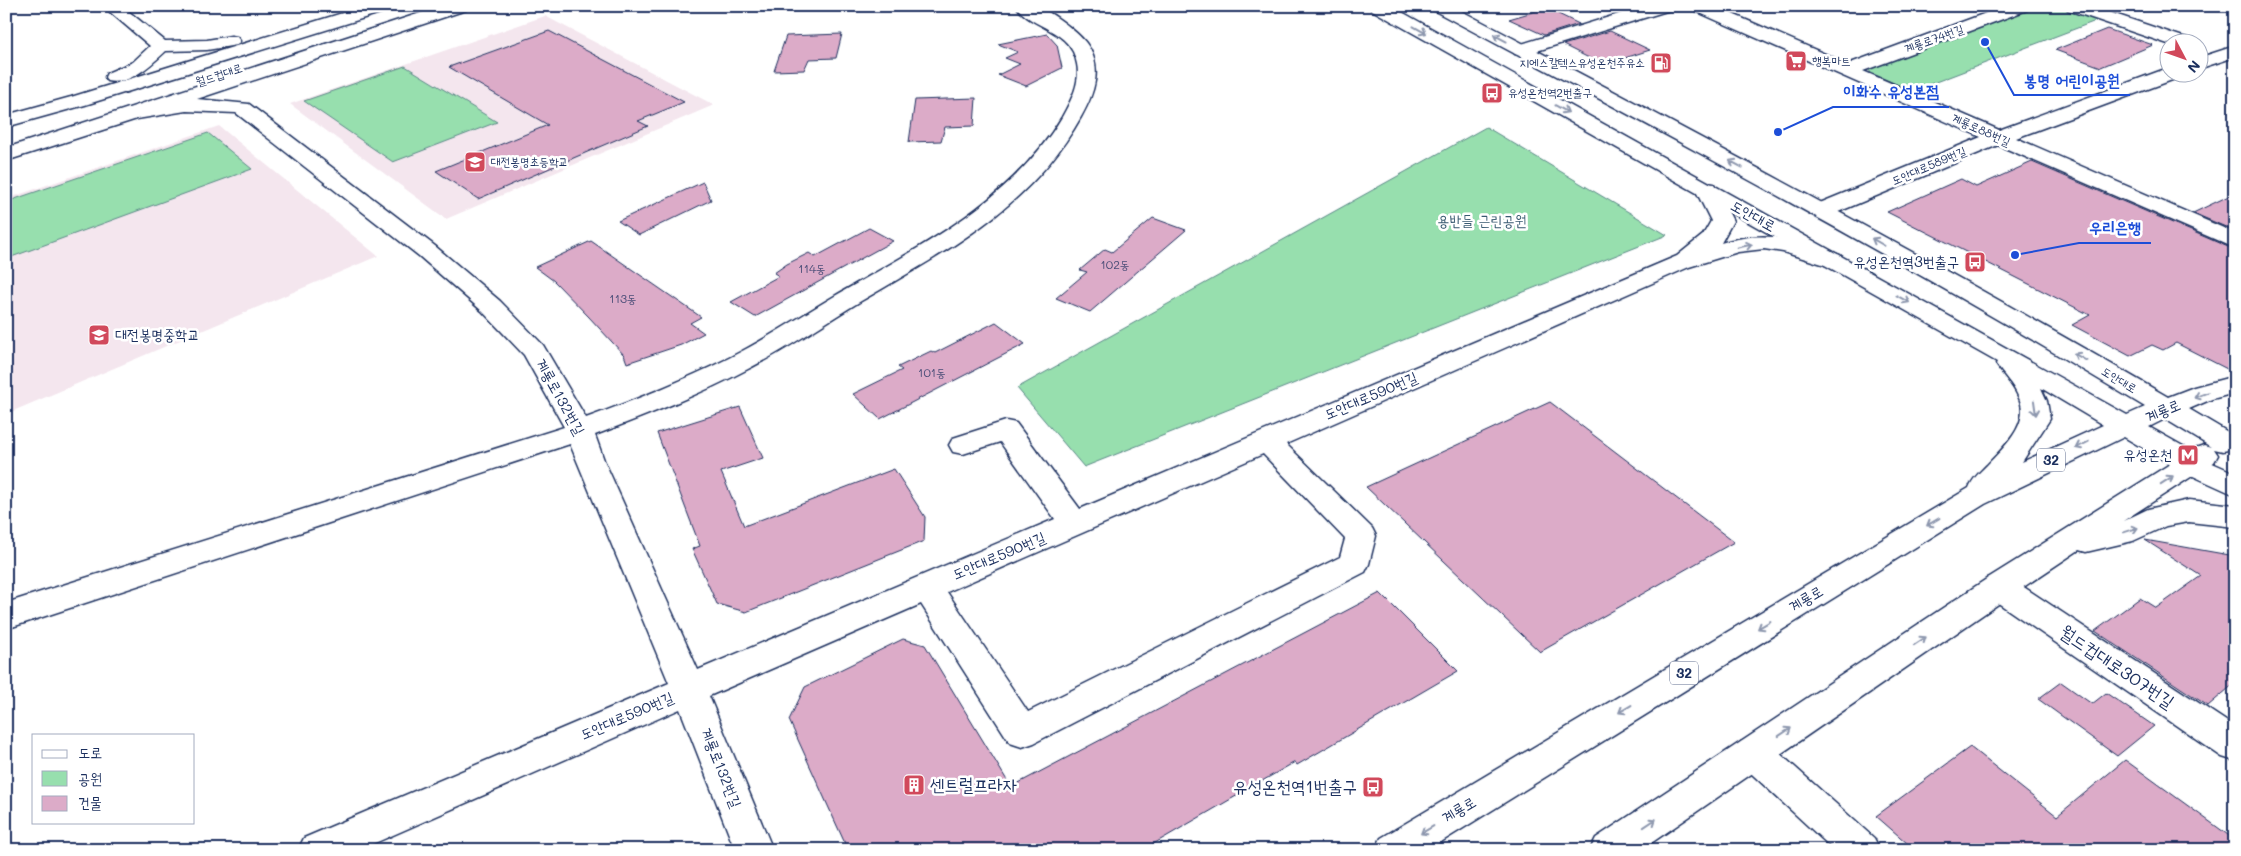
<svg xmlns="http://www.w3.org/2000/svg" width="2241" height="856" viewBox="0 0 2241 856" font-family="Mali,'Poor Story',sans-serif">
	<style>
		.built { fill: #f4e6ee }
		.green { fill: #97dfae; stroke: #598786 }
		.building { fill: #dcabc8; stroke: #1b2f5e }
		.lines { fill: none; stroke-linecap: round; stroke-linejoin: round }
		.minor-casing { stroke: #1b2f5e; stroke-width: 3 }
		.major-casing { stroke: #1b2f5e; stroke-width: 3 }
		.minor { fill: #fff; fill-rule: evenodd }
		.major { fill: #fff; fill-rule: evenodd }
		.oneway { stroke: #8d97ae }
		.labels { text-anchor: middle; stroke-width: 5; stroke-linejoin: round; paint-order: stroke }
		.far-street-label { font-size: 12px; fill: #1b2f5e; stroke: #fff }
		.far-poi-label { font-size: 12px; fill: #1b2f5e; stroke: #fff; text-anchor: start }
		.number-label { font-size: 12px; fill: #4b4e78 }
		.shield { fill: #fff; stroke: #5f6d8e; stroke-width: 1 }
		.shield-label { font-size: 14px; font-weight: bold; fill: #1b2f5e }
		.street-label { font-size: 15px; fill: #1b2f5e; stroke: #fff }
		.park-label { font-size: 15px; fill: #3a5b72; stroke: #fff }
		.poi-label { font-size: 15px; fill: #1b2f5e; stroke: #fff; text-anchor: end }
		.near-street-label { font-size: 18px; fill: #1b2f5e; stroke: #fff }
		.near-poi-label { font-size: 18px; fill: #1b2f5e; stroke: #fff; text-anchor: start }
		.leader { fill: none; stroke: #1d4ed8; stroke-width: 2 }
		.callout-dot { fill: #1d4ed8; stroke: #fff; stroke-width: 2 }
		.callout-label { font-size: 16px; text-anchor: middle; font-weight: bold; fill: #1d4ed8; stroke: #fff; stroke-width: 5; stroke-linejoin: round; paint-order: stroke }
	</style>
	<rect width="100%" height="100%" fill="#fff"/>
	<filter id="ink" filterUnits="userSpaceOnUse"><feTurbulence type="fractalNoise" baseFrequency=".02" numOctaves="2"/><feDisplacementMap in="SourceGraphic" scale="10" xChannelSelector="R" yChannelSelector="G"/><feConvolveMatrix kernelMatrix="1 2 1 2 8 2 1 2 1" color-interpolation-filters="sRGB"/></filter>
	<g filter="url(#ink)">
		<g class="built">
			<polygon points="545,16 714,105 446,219 290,104"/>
			<polygon points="219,126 378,256 6,414 6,199"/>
		</g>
		<g class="green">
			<polygon points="2032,6 2066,6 2101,19 1912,91 1871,73 1866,66"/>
			<polygon points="405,66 497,122 393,162 304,101"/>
			<polygon points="1486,127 1667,235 1084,467 1017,388"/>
			<polygon points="208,133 252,169 6,259 6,202"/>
		</g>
		<g class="building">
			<polygon points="1546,8 1579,24 1544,35 1509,19"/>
			<polygon points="2107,29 2153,45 2101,67 2055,50"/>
			<polygon points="549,31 684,102 638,121 648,126 478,199 436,171 548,125 449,67"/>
			<polygon points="1610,31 1650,50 1603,65 1563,45"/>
			<polygon points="842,34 836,58 809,59 804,70 774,71 786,36"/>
			<polygon points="1047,34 1057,45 1062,68 1026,86 998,75 1020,64 1005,58 1018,52 998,44"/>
			<polygon points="976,98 974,126 945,127 941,141 909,142 915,100"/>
			<polygon points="2032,162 2235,250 2235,373 2176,343 2163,350 2152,345 2130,356 2072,325 2090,315 1887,212 1961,179 1976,187"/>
			<polygon points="703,182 711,200 639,235 618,221"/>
			<polygon points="2235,193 2235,231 2193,213"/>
			<polygon points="1153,218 1186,230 1090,312 1056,298 1087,272 1080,270 1105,249 1112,252"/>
			<polygon points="869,228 893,241 755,317 731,302 779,276 774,273 787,264 809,253 815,257"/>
			<polygon points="591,241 701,317 690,323 704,333 681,345 627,363 624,355 589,317 554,281 535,267"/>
			<polygon points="996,322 1025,344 880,419 853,394 902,370 898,367 931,351 935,353"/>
			<polygon points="1550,402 1734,542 1540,652 1366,487"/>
			<polygon points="740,407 763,458 721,472 744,526 894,469 925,517 924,541 746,612 717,604 692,549 700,546 657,433"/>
			<polygon points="2145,540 2235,556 2235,683 2208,706 2095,631 2140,598 2156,608 2201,576"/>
			<polygon points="1380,593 1458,671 1297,765 1295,762 1143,850 848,850 789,720 805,687 903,639 925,645 1011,787"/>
			<polygon points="2061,682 2092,704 2106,693 2154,726 2117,756 2038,699"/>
			<polygon points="1970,747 2057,816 2125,760 2235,840 2235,850 1915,850 1876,816"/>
		</g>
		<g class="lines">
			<g class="minor-casing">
				<g id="minor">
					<path d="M103,6H122L165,41L207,40L231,36L237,37L240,41L237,45L207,50L166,51C151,65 129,86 107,81L105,77L107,73L133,62L150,46Z"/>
					<polygon points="365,6 392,6 390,10 85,105 6,127 6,115 71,97"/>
					<path d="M442,6H468L466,10L197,99L249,104L435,246L500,301L543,345L586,418C635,400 683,381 729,358C765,340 799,317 833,297C917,248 1011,203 1062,117C1071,101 1081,82 1077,64C1071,28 1031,29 1016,6C1022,6 1029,5 1035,6C1048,9 1078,32 1086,43C1104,67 1094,94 1081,117C1030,208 948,250 861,301C823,324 787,349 748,369C699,395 647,415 595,435L604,460L698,670L1055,519L1000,442L963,454L953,452L949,445L953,438L1006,421L1016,423L1080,509L1677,256L1703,235L1711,221L1695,189L1698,184L1706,183L1714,184L1733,221L1721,243C1770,229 1794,240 1840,255L1844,260L1840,265L1832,267L1783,252L1764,249L1738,252L1689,267L1286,444L1372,528L1376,536L1369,564L1365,572L1034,743L1022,747L1010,743L921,604L709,696L773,850H735L680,709L359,850H298L304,838L669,683L570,444L6,629V603L564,427L524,355L482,311L419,256L236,113L186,111L137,119L6,161V148ZM1263,454L1345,539L1340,557L1028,712L947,592Z"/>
					<polygon points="1645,6 1672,6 1670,10 1527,54 1521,55 1515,54 1512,50 1515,46"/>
					<polygon points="1691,6 1714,6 1848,64 2005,6 2029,6 2027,10 1863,71 1999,130 2168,68 2168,72 2185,72 2183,76 2016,138 2235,233 2235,248 1998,145 1831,215 1823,217 1815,215 1812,210 1815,205 1981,137 1693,10"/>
					<polygon points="2066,6 2091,6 2186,38 2189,42 2168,44 2068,10"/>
					<polygon points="2235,46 2235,57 2198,69 2198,58"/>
					<polygon points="2192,454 2235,473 2235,495 2182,471 2178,464 2182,457"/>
					<polygon points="1999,575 2010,578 2235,727 2235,761 2222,757 1988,596 1983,587 1988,578"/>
					<polygon points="1754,738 1767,742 1874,838 1880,850 1834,850 1741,764 1736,753 1741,742"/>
				</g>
			</g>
			<g class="major-casing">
				<path id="major" d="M1370,6H1391L2127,415L2145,407C1913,266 1673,138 1433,10L1431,6H1452C1693,133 1934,260 2168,397L2194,387L2235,376V393L2212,399L2189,409L2233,435L2235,438L2233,449L2223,451L2214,449L2218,455L2214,462L2123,521L2148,509L2189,500L2235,505V527L2189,522L2166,526L2133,541L2086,552L2079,550L2010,596L1641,850H1590L1596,838L1988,578L2170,464L2124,437L1985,504L1428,850H1375L1381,838L1969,488C1972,479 1981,471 1988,464C2005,446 2032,422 2018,396C2013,384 2003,375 1996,364L1997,362L1372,10ZM2041,388L2103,425L2022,462L2050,419L2047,401ZM2165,419L2211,447L2204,445L2190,450L2149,427Z"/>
			</g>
			<use href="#minor" class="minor"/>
			<use href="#major" class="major"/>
		</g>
		<defs><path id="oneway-shaft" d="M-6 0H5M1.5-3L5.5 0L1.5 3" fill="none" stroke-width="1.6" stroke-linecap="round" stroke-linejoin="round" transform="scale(1.25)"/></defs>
		<g class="oneway">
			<use href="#oneway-shaft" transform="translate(1420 30) rotate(29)"/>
			<use href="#oneway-shaft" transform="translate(1500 38) rotate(-152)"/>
			<use href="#oneway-shaft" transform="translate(1562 109) rotate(29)"/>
			<use href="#oneway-shaft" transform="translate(1736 164) rotate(-152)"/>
			<use href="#oneway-shaft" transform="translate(1878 242) rotate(-150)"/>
			<use href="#oneway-shaft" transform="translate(1745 246) rotate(-11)"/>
			<use href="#oneway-shaft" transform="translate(1903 299) rotate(29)"/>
			<use href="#oneway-shaft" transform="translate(2080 357) rotate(-150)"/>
			<use href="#oneway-shaft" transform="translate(2201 395) rotate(159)"/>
			<use href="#oneway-shaft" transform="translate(2035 408) rotate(82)"/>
			<use href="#oneway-shaft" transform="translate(2082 445) rotate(154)"/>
			<use href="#oneway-shaft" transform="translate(2167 480) rotate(-33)"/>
			<use href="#oneway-shaft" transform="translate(1933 522) rotate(149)"/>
			<use href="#oneway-shaft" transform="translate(2131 530) rotate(-18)"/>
			<use href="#oneway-shaft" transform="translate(1764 625) rotate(149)"/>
			<use href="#oneway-shaft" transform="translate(1920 641) rotate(-34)"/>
			<use href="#oneway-shaft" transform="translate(1625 709) rotate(149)"/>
			<use href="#oneway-shaft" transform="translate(1785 732) rotate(-34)"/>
			<use href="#oneway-shaft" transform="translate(1650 823) rotate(-34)"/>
			<use href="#oneway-shaft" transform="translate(1427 830) rotate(149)"/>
		</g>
	</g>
	<defs>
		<g id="supermarket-square" transform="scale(1.125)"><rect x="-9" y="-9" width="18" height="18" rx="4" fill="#d1495b" stroke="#fff"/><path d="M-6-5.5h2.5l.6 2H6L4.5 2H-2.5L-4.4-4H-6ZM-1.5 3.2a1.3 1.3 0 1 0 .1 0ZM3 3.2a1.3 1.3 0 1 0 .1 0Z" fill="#fff"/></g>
		<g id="fuel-square" transform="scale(1.125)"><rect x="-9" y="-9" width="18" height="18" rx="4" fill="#d1495b" stroke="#fff"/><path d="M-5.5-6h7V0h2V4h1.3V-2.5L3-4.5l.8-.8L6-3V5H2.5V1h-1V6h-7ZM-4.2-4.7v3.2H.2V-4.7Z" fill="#fff"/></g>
		<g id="bus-square" transform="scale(1.125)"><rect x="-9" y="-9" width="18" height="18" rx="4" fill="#d1495b" stroke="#fff"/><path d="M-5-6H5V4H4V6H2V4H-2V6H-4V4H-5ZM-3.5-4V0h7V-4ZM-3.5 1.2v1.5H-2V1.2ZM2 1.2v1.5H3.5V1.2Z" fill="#fff"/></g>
		<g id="school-square" transform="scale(1.125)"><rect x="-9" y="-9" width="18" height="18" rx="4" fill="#d1495b" stroke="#fff"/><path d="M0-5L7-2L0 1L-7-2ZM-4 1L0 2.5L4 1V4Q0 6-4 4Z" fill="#fff"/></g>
		<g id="metro-square" transform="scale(1.125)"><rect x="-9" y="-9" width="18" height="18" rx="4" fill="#d1495b" stroke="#fff"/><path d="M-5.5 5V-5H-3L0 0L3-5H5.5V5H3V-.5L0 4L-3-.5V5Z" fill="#fff"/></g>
		<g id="building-square" transform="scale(1.125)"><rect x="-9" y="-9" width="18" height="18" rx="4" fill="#d1495b" stroke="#fff"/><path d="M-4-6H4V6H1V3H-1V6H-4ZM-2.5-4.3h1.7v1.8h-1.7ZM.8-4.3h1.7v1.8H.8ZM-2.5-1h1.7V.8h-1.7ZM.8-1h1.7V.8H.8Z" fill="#fff"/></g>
	</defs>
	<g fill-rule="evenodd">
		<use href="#supermarket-square" x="1796" y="61"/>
		<use href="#fuel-square" x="1661" y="63"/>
		<use href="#bus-square" x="1492" y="93"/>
		<use href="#school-square" x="475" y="162"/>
		<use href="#bus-square" x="1975" y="262"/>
		<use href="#school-square" x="99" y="335"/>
		<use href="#metro-square" x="2188" y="455"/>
		<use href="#building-square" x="914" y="785"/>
		<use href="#bus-square" x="1373" y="787"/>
	</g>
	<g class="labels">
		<g class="far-street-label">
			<text transform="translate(1934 39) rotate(-20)" y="4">계룡로74번길</text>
			<text transform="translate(219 75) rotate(-18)" y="4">월드컵대로</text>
			<text transform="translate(1981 130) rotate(24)" y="4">계룡로88번길</text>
			<text transform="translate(1929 166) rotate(-23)" y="4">도안대로589번길</text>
			<text transform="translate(2119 380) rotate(31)" y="4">도안대로</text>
		</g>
		<g class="far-poi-label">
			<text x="1812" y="65">행복마트</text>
			<text x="1645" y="67" text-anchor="end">지에스칼텍스유성온천주유소</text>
			<text x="1508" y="97">유성온천역2번출구</text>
			<text x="491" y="166">대전봉명초등학교</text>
		</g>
		<g class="number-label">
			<text x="1115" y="269">102동</text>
			<text x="812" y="273">114동</text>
			<text x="623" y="303">113동</text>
			<text x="932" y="377">101동</text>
		</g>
		<g class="shield">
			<rect x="2037" y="448.5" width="28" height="23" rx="4"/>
			<rect x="1670" y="661.5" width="28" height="23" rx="4"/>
		</g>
		<g class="shield-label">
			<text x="2051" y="465">32</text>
			<text x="1684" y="678">32</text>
		</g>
		<g class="street-label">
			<text transform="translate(1753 216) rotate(29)" y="5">도안대로</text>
			<text transform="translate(1371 396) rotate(-23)" y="5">도안대로590번길</text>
			<text transform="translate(560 397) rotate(61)" y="5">계룡로132번길</text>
			<text transform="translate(2163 411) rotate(-23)" y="5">계룡로</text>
			<text transform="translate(999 556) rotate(-23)" y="5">도안대로590번길</text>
			<text transform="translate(1806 599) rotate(-31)" y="5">계룡로</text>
			<text transform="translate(627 716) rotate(-23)" y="5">도안대로590번길</text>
			<text transform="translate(721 768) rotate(68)" y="5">계룡로132번길</text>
			<text transform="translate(1459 810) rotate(-31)" y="5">계룡로</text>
		</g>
		<g class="park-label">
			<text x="1482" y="226">용반들 근린공원</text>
		</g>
		<g class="poi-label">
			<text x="1959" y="267">유성온천역3번출구</text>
			<text x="115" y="340" text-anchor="start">대전봉명중학교</text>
			<text x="2172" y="460">유성온천</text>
		</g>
		<g class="near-street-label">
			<text transform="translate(2117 667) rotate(34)" y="6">월드컵대로307번길</text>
		</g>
		<g class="near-poi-label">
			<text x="930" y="791">센트럴프라자</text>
			<text x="1357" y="793" text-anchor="end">유성온천역1번출구</text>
		</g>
	</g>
	<path class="leader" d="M1985 42L2014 95H2130M1778 132L1833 107H1949M2015 255L2079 243H2151"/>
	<g class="callout-dot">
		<circle cx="1985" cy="42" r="5"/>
		<circle cx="1778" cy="132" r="5"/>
		<circle cx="2015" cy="255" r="5"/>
	</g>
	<g class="callout-label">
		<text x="2072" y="86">봉명 어린이공원</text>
		<text x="1891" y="97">이화수 유성본점</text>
		<text x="2115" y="233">우리은행</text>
	</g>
	<rect width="2241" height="856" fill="none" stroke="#fff" stroke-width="25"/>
	<rect x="12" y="12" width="2216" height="831" fill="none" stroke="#1b2f5e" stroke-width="2" filter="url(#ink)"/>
	<rect x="32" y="734" width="162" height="90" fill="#ffffff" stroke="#a4acbf"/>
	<rect x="42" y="750" width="25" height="8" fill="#ffffff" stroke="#a4acbf"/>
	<text x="78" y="758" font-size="15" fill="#1b2f5e">도로</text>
	<rect x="42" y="771" width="25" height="15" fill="#97dfae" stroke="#a4acbf"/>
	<text x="78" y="784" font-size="15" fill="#1b2f5e">공원</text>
	<rect x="42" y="796" width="25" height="15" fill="#dcabc8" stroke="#a4acbf"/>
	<text x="78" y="808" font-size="15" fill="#1b2f5e">건물</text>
	<g transform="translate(2184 58) rotate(131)"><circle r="24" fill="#ffffff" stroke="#a4acbf"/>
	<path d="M0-4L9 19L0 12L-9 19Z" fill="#d1495b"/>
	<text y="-8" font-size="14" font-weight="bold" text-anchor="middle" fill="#1b2f5e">N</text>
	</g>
</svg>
